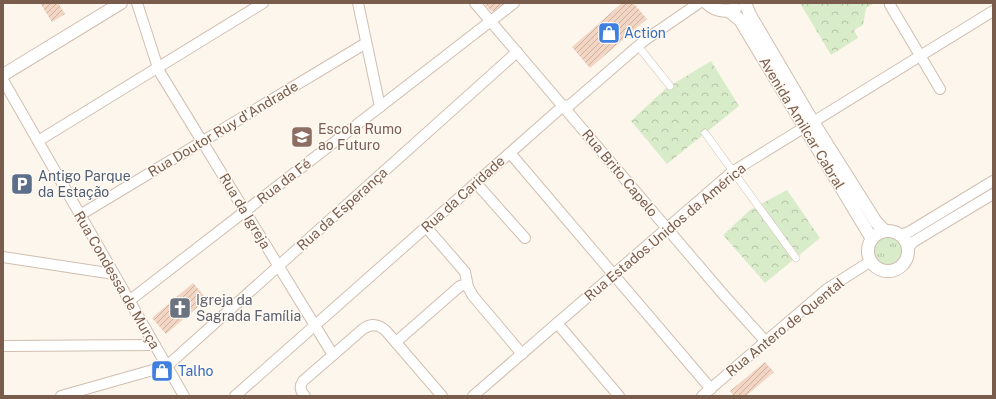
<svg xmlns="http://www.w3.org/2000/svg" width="996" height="399" viewBox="0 0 996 399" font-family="'Public Sans',sans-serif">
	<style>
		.grass { fill: url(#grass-tufts) }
		.park { fill: url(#park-crowns) }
		.building { fill: url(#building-hatch) }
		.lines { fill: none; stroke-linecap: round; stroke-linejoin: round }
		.pedestrian-casing { stroke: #d1beb0; stroke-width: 8 }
		.minor-casing { stroke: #d1beb0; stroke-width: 12 }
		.tertiary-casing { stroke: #d1beb0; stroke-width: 14 }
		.pedestrian { stroke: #fff; stroke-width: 7 }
		.minor { stroke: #fff; stroke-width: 10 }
		.tertiary { stroke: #fff; stroke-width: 12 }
		.labels { text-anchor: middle; stroke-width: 3; stroke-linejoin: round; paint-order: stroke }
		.shop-label { font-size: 14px; fill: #366cbe; stroke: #fffaf3; text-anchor: start }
		.street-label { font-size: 14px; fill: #7a5c4d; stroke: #fffaf3 }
		.education-label { font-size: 14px; fill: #785e54; stroke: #fffaf3; text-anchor: start }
		.service-label { font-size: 14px; fill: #4e5e75; stroke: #fffaf3; text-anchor: start }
		.worship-label { font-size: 14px; fill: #5b616d; stroke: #fffaf3; text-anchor: start }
	</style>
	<defs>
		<pattern id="grass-tufts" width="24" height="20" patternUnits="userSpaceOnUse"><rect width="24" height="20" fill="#d8ecc9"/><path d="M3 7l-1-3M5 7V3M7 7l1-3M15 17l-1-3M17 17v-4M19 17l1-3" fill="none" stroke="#b4c2a5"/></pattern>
		<pattern id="park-crowns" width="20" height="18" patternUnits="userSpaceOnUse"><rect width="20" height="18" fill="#d8ecc9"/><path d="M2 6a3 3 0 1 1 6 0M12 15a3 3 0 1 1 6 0" fill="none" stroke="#b4c2a5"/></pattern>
		<pattern id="building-hatch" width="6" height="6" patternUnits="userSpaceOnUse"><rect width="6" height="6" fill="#f3d5c3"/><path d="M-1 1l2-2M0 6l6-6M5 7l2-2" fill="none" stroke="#cab0a1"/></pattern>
	</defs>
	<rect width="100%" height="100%" fill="#fdf6ec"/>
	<circle class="grass" cx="889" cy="251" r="15"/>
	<g class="park">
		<polygon points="800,3 875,3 866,8 863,25 854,30 858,38 831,55"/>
		<polygon points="711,61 739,106 667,164 631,121 665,89"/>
		<polygon points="787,190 820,238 765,283 723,235 750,210"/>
	</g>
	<g class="building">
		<polygon points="40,3 58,3 65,14 52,22"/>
		<polygon points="484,3 508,3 499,12 491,11"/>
		<polygon points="622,3 633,3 647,19 590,68 572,47"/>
		<polygon points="193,283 207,299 166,334 152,318"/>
		<polygon points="765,362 774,372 746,396 734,396 730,391"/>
	</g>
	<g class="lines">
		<g class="pedestrian-casing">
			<g id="pedestrian">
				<polyline points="638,46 670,86"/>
				<polyline points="705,133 796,258"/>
			</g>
		</g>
		<g class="minor-casing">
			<g id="minor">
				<polyline points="137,3 159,71 333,355"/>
				<polyline points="358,3 380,107"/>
				<polyline points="475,3 722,293 766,342"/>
				<polyline points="890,5 940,89"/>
				<polyline points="3,80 184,396"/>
				<polyline points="38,141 263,3"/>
				<polyline points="510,153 711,389"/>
				<polyline points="476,183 525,238"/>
				<polyline points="80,215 366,43"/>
				<polyline points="426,227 465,272 468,287 473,296 522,354"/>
				<polyline points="900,235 909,232 993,181"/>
				<polyline points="908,248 913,242 993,194"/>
				<polyline points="3,257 114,274"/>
				<polyline points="129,301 514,3"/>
				<polyline points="557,323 619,396"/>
				<polyline points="396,342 460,286 467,284"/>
				<polyline points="3,346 155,345"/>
				<polyline points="61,396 167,366 517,52"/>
				<polyline points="235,396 563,106 570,105 645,40 699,3"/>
				<path d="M305,396C300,391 299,387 303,381L363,329C371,323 379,324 386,331L442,396"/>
				<polyline points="473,396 732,172 993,11"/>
				<polyline points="702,396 827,289 871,261"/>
			</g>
		</g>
		<g class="tertiary-casing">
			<g id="tertiary">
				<path d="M707,3C715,11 725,12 735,9"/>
				<polyline points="745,3 750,15 813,122 876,222 885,231"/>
				<polyline points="729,11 740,20 872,239"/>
				<polyline points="3,75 121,3"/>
				<circle cx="888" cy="251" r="20"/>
			</g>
		</g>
		<use href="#pedestrian" class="pedestrian"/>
		<use href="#minor" class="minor"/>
		<use href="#tertiary" class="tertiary"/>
	</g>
	<defs>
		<g id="shop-square" transform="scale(1.15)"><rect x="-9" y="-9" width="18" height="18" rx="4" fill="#3f7fe0" stroke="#fffaf3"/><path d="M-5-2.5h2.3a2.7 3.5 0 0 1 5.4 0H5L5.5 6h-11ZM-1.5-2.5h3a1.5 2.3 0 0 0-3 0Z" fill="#fff"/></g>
		<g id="school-square" transform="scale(1.15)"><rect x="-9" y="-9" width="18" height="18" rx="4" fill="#8d6e63" stroke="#fffaf3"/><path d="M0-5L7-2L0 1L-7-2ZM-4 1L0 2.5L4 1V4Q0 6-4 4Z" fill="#fff"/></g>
		<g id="parking-square" transform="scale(1.15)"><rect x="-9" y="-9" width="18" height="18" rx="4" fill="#5c6f8a" stroke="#fffaf3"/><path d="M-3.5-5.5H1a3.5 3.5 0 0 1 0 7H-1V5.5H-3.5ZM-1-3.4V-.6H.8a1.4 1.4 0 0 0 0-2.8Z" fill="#fff"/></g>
		<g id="church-square" transform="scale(1.15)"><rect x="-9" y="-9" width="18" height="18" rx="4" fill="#6b7280" stroke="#fffaf3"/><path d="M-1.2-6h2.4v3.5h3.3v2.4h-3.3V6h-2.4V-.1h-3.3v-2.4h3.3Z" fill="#fff"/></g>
	</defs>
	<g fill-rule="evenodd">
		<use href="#shop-square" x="609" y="33"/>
		<use href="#school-square" x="302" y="137"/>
		<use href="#parking-square" x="22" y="184"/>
		<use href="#church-square" x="180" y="308"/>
		<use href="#shop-square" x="162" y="371"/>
	</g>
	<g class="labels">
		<g class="shop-label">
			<text x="624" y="38">Action</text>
			<text x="178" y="376">Talho</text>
		</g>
		<g class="street-label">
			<text transform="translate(802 123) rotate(59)" y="5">Avenida Amilcar Cabral</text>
			<text transform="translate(223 129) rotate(-31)" y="5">Rua Doutor Ruy d'Andrade</text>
			<text transform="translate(620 173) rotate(50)" y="5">Rua Brito Capelo</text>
			<text transform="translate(284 181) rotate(-38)" y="5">Rua da Fé</text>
			<text transform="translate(463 194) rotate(-42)" y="5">Rua da Caridade</text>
			<text transform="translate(342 209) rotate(-42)" y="5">Rua da Esperança</text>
			<text transform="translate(245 211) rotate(59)" y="5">Rua da Igreja</text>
			<text transform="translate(665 232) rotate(-40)" y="5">Rua Estados Unidos da América</text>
			<text transform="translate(117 280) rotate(60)" y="5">Rua Condessa de Murça</text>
			<text transform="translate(785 327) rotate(-39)" y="5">Rua Antero de Quental</text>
		</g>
		<g class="education-label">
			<text x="318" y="134">Escola Rumo<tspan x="318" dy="16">ao Futuro</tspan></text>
		</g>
		<g class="service-label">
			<text x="38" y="181">Antigo Parque<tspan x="38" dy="16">da Estação</tspan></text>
		</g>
		<g class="worship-label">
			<text x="196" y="305">Igreja da<tspan x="196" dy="16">Sagrada Família</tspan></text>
		</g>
	</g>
	<rect width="996" height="399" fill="none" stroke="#7a5c4d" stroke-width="8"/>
</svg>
